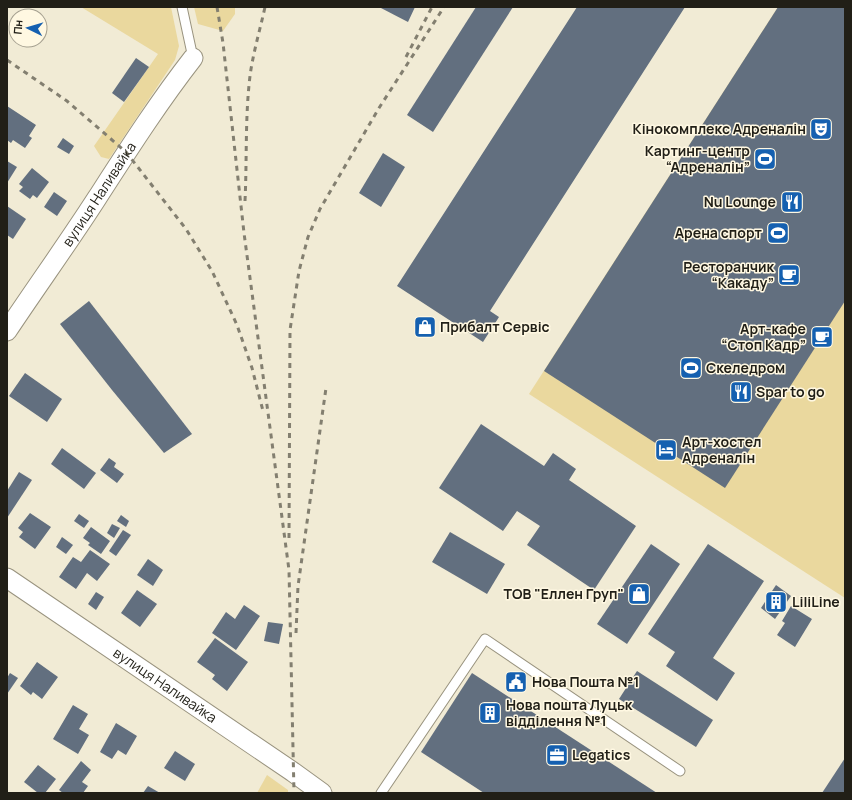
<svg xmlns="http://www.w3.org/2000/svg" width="852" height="800" viewBox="0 0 852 800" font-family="Manrope,sans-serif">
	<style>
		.green { fill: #ead89e }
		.building { fill: #626f7f }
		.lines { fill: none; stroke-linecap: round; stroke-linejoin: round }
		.lane-casing { stroke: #99937f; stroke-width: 11 }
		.street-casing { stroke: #99937f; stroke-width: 21 }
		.lane { stroke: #fff; stroke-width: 9 }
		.street { stroke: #fff; stroke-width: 19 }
		.rail { stroke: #837f70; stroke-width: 3; stroke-dasharray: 5 5; stroke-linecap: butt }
		.labels { text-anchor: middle; stroke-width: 3; stroke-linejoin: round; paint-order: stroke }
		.poi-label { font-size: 14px; font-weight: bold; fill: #211f17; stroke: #fff8e2; text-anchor: start }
		.street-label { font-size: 14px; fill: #211f17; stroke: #fff8e2 }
	</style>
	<rect width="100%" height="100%" fill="#f1ebd5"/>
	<g class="green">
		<polygon points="81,7 171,7 179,46 175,60 109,159 101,157 94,146 158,54"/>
		<polygon points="194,7 235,7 235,14 223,31 198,24"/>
		<polygon points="778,7 845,7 845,598 529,394"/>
		<polygon points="267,775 288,790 288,793 257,793"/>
	</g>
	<g class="building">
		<polygon points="379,7 415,7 408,22"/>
		<polygon points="476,7 513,7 433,132 407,115"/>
		<polygon points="577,7 685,7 490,311 499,317 483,342 397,286"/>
		<polygon points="778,7 845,7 845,301 725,488 544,371"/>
		<polygon points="136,58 149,67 124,102 112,93"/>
		<polygon points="7,106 36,125 29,136 32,138 25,148 13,140 11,143 7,140"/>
		<polygon points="63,138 74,146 69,154 57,147"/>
		<polygon points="383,153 405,167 381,207 359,193"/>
		<polygon points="7,161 17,167 7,183"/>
		<polygon points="32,168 49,182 37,198 33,195 30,199 19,191 23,187 19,184"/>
		<polygon points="54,192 67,201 57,216 44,207"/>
		<polygon points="7,206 26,219 13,239 7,235"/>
		<polygon points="89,301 192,434 164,453 112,390 60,324"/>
		<polygon points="25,373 62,399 47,422 9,396"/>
		<polygon points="481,424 544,466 553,453 576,469 569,480 636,526 594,590 527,545 540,526 517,511 503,531 439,488"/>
		<polygon points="62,448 96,473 84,489 51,464"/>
		<polygon points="109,458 116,463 114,467 124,474 117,483 100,470"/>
		<polygon points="19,472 32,480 7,518 7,491"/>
		<polygon points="30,513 51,527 35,549 19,537 23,532 18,528"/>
		<polygon points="79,514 89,521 84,528 74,521"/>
		<polygon points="121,515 129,521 126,527 117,521"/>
		<polygon points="112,524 120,528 114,538 107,533"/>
		<polygon points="91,527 110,541 101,554 88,545 90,543 83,538"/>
		<polygon points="123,530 131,535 116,556 109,551"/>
		<polygon points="450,532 505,564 487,594 432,562"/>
		<polygon points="62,537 73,545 66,554 56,547"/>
		<polygon points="651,544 680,564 627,644 597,624"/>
		<polygon points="708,544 764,581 713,658 735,673 717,701 666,666 675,652 648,634"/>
		<polygon points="90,550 110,564 97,581 87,573 76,589 59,577 73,557 81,562"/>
		<polygon points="148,559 163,570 153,586 137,575"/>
		<polygon points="776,585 791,596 775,619 761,608"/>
		<polygon points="137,590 157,604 140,627 121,613"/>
		<polygon points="96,592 104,597 96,610 88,604"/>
		<polygon points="244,605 260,616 236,650 212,633 226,612 235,619"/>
		<polygon points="791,606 812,619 795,647 777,635 785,623 782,621"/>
		<polygon points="268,622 283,624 279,644 264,641"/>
		<polygon points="215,638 248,662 227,691 212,679 215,675 197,662"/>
		<polygon points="37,662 58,677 42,699 33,692 31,695 20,686"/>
		<polygon points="637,671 713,720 696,747 619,699"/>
		<polygon points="10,673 18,678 7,694 7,678"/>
		<polygon points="472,673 657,793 484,793 421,752"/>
		<polygon points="73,705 88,714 79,729 89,735 78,754 53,739"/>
		<polygon points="116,723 137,736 126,755 118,750 112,759 100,752"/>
		<polygon points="175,751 195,764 185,781 164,768"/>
		<polygon points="845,758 845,793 822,793"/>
		<polygon points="81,761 91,770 82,782 88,786 83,793 63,793 59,790"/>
		<polygon points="38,765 56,779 45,793 38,793 24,782"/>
		<polygon points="148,786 160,793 143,793"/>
	</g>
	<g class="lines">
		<g class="lane-casing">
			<g id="lane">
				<polyline points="182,7 193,58"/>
				<polyline points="381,793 485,639 680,771"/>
			</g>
		</g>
		<g class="street-casing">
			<g id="street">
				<path id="s1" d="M7,331C37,286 68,243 97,198C128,150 158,103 193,58"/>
				<path id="s2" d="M7,578L293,772L322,793"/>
			</g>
		</g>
		<use href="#lane" class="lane"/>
		<use href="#street" class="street"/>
		<g class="rail">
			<polyline points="217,7 223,43 244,233 289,570 294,793"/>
			<polyline points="406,57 432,7"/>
			<polyline points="7,60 67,101 126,152 186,229 212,271 237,325 252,368 263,411"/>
			<path d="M245,201C247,160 245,117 250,76C253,53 260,30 265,7"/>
			<polyline points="289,538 290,330 299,271 308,237 320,209 379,108 444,7"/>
			<polyline points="296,633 298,586 326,388"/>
		</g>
	</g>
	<defs>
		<g id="theatre-square" transform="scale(1.15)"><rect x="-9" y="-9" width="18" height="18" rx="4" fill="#1560b0" stroke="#fff8e2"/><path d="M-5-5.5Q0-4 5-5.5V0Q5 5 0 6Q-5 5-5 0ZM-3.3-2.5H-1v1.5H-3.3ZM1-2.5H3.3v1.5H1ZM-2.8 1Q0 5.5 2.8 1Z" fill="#fff"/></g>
		<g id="stadium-square" transform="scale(1.15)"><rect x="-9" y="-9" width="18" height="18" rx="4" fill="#1560b0" stroke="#fff8e2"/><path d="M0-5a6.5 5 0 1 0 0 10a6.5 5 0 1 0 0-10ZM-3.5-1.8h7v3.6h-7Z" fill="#fff"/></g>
		<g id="restaurant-square" transform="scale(1.15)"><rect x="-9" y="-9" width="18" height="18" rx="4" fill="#1560b0" stroke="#fff8e2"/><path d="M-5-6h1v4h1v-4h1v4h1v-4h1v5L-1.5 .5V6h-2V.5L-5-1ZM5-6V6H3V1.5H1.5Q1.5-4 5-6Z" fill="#fff"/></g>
		<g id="cafe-square" transform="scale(1.15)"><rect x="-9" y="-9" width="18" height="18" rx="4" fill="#1560b0" stroke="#fff8e2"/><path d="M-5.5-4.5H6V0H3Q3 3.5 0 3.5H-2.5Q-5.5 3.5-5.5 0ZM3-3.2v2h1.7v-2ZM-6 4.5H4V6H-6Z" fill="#fff"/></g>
		<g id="shop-square" transform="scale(1.15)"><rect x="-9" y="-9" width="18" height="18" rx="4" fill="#1560b0" stroke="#fff8e2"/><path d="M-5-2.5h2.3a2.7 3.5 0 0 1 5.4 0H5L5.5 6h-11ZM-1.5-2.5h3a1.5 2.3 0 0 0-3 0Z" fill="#fff"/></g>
		<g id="hotel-square" transform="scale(1.15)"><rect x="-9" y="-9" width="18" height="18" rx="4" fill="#1560b0" stroke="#fff8e2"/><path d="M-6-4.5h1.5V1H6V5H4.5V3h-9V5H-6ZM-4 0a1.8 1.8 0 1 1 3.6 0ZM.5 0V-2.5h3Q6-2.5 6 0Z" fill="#fff"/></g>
		<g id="building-square" transform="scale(1.15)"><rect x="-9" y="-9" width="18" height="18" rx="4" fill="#1560b0" stroke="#fff8e2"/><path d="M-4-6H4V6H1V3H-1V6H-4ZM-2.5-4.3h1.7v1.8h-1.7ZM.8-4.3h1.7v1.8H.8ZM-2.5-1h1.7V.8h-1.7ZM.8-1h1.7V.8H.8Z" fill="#fff"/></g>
		<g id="civic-square" transform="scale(1.15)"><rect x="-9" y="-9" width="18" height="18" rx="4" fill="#1560b0" stroke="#fff8e2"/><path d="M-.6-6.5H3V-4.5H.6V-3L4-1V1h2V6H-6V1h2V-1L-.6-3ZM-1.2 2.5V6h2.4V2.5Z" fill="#fff"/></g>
		<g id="office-square" transform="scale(1.15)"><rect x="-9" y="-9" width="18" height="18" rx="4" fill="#1560b0" stroke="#fff8e2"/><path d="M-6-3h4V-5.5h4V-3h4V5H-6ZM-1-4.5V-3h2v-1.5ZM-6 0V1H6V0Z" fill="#fff"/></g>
	</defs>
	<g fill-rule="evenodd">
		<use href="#theatre-square" x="821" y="129"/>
		<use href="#stadium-square" x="765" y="159"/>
		<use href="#restaurant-square" x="792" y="202"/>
		<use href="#stadium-square" x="778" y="233"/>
		<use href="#cafe-square" x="789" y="275"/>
		<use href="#shop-square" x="425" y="327"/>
		<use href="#cafe-square" x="822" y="337"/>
		<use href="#stadium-square" x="691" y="368"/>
		<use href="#restaurant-square" x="741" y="392"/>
		<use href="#hotel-square" x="666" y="450"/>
		<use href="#shop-square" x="639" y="594"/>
		<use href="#building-square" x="776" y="602"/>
		<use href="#civic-square" x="516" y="682"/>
		<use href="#building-square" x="490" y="713"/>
		<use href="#office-square" x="557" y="755"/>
	</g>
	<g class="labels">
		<g class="poi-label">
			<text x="806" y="134" text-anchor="end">Кінокомплекс Адреналін</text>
			<text x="750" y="156" text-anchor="end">Картинг-центр<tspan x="750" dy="16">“Адреналін”</tspan></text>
			<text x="776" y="207" text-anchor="end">Nu Lounge</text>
			<text x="762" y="238" text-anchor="end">Арена спорт</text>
			<text x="774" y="272" text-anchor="end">Ресторанчик<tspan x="774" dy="16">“Какаду”</tspan></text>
			<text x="440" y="332">Прибалт Сервіс</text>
			<text x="806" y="334" text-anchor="end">Арт-кафе<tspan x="806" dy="16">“Стоп Кадр”</tspan></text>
			<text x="706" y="373">Скеледром</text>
			<text x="756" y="397">Spar to go</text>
			<text x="682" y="447">Арт-хостел<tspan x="682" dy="16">Адреналін</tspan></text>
			<text x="624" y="599" text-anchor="end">ТОВ "Еллен Груп"</text>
			<text x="792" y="607">LiliLine</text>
			<text x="532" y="687">Нова Пошта №1</text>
			<text x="506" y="710">Нова пошта Луцьк<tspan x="506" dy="16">відділення №1</tspan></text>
			<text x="572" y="760">Legatics</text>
		</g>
		<g class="street-label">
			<text dy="5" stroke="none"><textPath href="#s1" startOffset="165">вулиця Наливайка</textPath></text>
			<text dy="5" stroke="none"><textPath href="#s2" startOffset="191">вулиця Наливайка</textPath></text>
		</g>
	</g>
	<rect width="852" height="800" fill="none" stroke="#211f17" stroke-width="16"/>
	<g transform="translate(28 28) rotate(275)"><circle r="19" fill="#fff8e2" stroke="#a6a191"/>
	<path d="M0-3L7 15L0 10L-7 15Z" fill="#1560b0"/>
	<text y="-6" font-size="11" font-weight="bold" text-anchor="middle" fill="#211f17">Пн</text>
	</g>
</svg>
